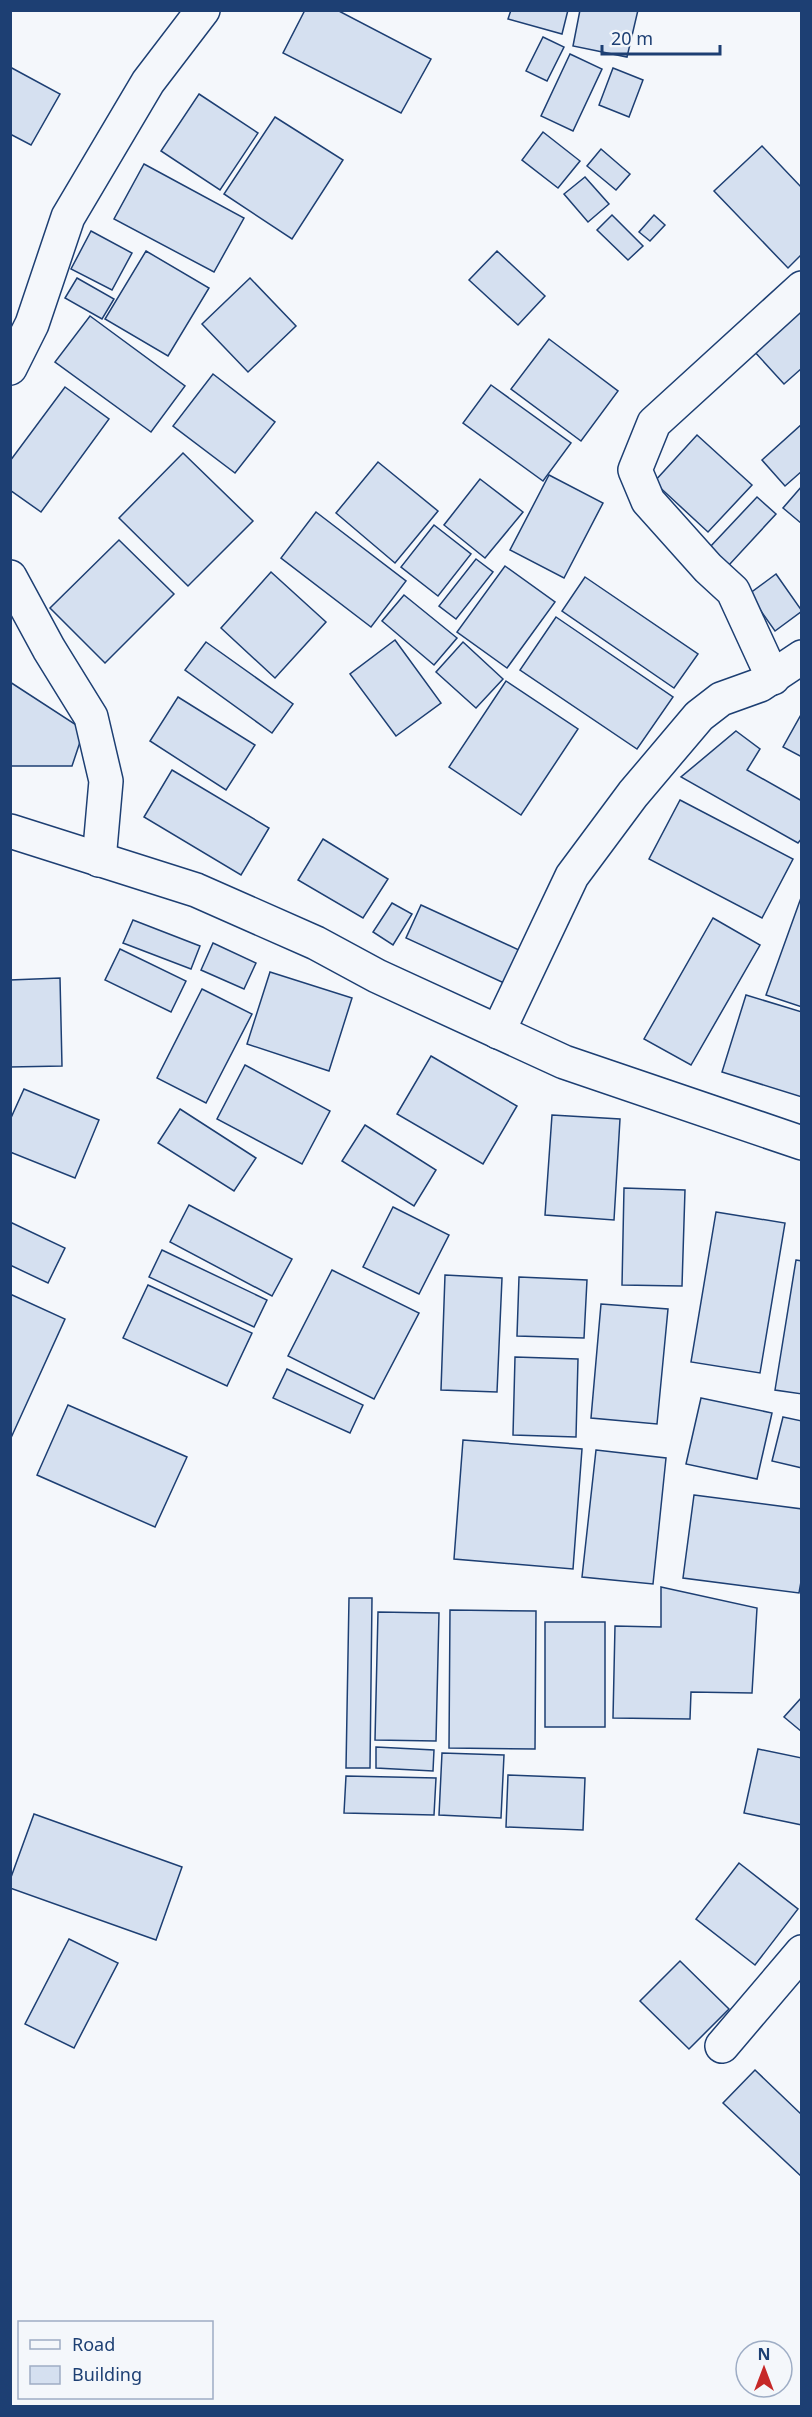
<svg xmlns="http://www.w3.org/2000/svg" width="812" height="2417" viewBox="0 0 812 2417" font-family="'Noto Sans',sans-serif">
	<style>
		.building { fill: #d5e0f0; stroke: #1d3f73; stroke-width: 1.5 }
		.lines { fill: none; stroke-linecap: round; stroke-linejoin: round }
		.minor-casing { stroke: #1d3f73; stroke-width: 36 }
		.minor { stroke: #f4f7fb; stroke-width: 33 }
	</style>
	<rect width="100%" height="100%" fill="#f4f7fb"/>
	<g class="building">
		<polygon points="305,10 337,10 431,59 401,113 283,53"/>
		<polygon points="511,10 568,10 562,34 508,19"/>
		<polygon points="580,10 638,10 627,57 573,46"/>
		<polygon points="543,37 564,47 547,81 526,71"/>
		<polygon points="570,54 602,69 573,131 541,116"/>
		<polygon points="10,67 60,94 31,145 10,134"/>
		<polygon points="613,68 643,80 629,117 599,105"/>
		<polygon points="199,94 258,133 220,190 161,151"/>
		<polygon points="275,117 343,160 292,239 224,194"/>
		<polygon points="543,132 580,161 558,188 522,160"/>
		<polygon points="762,146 802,188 802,254 788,268 714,191"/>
		<polygon points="601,149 630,174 616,190 587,166"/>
		<polygon points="144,164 244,218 214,272 114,219"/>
		<polygon points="585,177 609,204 588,222 564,194"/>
		<polygon points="612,215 643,246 628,260 597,230"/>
		<polygon points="654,215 665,225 650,241 639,232"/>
		<polygon points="91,231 132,253 112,290 71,269"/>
		<polygon points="146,251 209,288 168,356 105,319"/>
		<polygon points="497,251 545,296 518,325 469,280"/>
		<polygon points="77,278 114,299 102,319 65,298"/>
		<polygon points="250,278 296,326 248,372 202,324"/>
		<polygon points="802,308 802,368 784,384 754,351"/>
		<polygon points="90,316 185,386 151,432 55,362"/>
		<polygon points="549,339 618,391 581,441 511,389"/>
		<polygon points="213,374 275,422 235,473 173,426"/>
		<polygon points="491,385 571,443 543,481 463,423"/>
		<polygon points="65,387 109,419 41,512 10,490 10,461"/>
		<polygon points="802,424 802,471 785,486 762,460"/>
		<polygon points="697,435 752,485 708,532 654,482"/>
		<polygon points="183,453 253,521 188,586 119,518"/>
		<polygon points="378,462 438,511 395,563 336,513"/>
		<polygon points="549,475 603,503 564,578 510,550"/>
		<polygon points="480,479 523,512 485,558 444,525"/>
		<polygon points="802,486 802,524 783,508"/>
		<polygon points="757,497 776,514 729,565 710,547"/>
		<polygon points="316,512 406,581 371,627 281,558"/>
		<polygon points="434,525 471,554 438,596 401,567"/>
		<polygon points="119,540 174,594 105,663 50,608"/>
		<polygon points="476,559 493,572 456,619 439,606"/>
		<polygon points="505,566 555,602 507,668 457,632"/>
		<polygon points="271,572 326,622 275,678 221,628"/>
		<polygon points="776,574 802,611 775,631 749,594"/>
		<polygon points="585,577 698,654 674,688 562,611"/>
		<polygon points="404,595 457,638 434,665 382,621"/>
		<polygon points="556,617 673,697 637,749 520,670"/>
		<polygon points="395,640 441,703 396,736 350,674"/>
		<polygon points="206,642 293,704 272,733 185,670"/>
		<polygon points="463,642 503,679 476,708 436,672"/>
		<polygon points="506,681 578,729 521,815 449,767"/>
		<polygon points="10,682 84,730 72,766 10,766"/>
		<polygon points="178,697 255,745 226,790 150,741"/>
		<polygon points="802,713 802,757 783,747"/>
		<polygon points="736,731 760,749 747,770 802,801 802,838 798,843 681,777"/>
		<polygon points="172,770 269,828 241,875 144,817"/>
		<polygon points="680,800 793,859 762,918 649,859"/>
		<polygon points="323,839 388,879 363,918 298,880"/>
		<polygon points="802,895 802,1007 766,995"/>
		<polygon points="392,903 412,914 393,945 373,932"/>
		<polygon points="421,905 519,950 504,983 406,938"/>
		<polygon points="713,918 760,945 691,1065 644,1039"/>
		<polygon points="133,920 200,946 191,969 123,943"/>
		<polygon points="213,943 256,963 244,989 201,970"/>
		<polygon points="120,949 186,981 171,1012 105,980"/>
		<polygon points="270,972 352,998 329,1071 247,1044"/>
		<polygon points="60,978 62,1066 10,1067 10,980"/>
		<polygon points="202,989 252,1014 206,1103 157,1078"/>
		<polygon points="746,995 802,1012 802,1097 722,1072"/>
		<polygon points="431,1056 517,1106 483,1164 397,1114"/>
		<polygon points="245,1065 330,1111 302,1164 217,1119"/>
		<polygon points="24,1089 99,1120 75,1178 10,1152 10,1120"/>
		<polygon points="180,1109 256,1158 234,1191 158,1143"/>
		<polygon points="552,1115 620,1119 614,1220 545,1215"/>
		<polygon points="365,1125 436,1170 414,1206 342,1161"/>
		<polygon points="624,1188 685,1190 682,1286 622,1285"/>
		<polygon points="189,1205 292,1259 272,1296 170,1242"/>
		<polygon points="393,1207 449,1235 419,1294 363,1267"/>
		<polygon points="716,1212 785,1223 760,1373 691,1362"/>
		<polygon points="10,1222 65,1248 48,1283 10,1265"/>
		<polygon points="162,1250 267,1300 254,1327 149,1277"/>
		<polygon points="796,1260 802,1261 802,1394 775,1390"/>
		<polygon points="332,1270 419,1313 374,1399 288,1356"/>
		<polygon points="445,1275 502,1278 497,1392 441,1390"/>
		<polygon points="519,1277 587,1280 584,1338 517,1336"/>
		<polygon points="148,1285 252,1333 227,1386 123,1338"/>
		<polygon points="10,1294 65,1319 10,1440"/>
		<polygon points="601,1304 668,1309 657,1424 591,1418"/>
		<polygon points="515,1357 578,1359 576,1437 513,1435"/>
		<polygon points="287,1369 363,1405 350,1433 273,1398"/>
		<polygon points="701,1398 772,1413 757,1479 686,1464"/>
		<polygon points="68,1405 187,1457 155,1527 37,1475"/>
		<polygon points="783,1417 802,1421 802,1468 772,1461"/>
		<polygon points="463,1440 582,1449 573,1569 454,1559"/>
		<polygon points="596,1450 666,1458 653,1584 582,1577"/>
		<polygon points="694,1495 802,1509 802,1576 799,1593 683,1578"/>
		<polygon points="661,1587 757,1608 752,1693 691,1692 690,1719 613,1718 615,1626 661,1627"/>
		<polygon points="349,1598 372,1598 370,1768 346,1768"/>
		<polygon points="450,1610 536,1611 535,1749 449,1748"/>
		<polygon points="378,1612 439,1613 436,1741 375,1740"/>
		<rect x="545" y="1622" width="60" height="105"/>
		<polygon points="802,1697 802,1732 784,1717"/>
		<polygon points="376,1747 434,1750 433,1771 376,1768"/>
		<polygon points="758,1749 802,1758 802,1825 744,1813"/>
		<polygon points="442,1753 504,1755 501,1818 439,1815"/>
		<polygon points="508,1775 585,1778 583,1830 506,1827"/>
		<polygon points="346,1776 436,1778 434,1815 344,1813"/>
		<polygon points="34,1814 182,1867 156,1940 10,1888 10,1880"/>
		<polygon points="739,1863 798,1909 755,1965 696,1919"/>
		<polygon points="69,1939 118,1963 74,2048 25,2024"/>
		<polygon points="680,1961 729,2009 689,2049 640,2001"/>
		<polygon points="755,2070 802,2115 802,2177 723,2103"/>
	</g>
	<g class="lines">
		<g class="minor-casing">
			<g id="minor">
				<polyline points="10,368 32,324 68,217 148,82 203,10"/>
				<polyline points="10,577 49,649 91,717 106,781 99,860"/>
				<polyline points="773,678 733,591 708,568 648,501 635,470 654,423 802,288"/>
				<polyline points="10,831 196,890 316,943 377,976 564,1062 802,1143"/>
				<polyline points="498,1032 572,876 633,794 699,716 721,699 760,685 802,657"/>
				<polyline points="722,2046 802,1952"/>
			</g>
		</g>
		<use href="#minor" class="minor"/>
	</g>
	<rect width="812" height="2417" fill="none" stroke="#1d3f73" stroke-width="24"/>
	<rect x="18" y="2321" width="195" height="78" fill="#f4f7fb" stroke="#9eadc5" stroke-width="1.5"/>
	<rect x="30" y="2340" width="30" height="9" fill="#f4f7fb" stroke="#9eadc5" stroke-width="1.5"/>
	<text x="72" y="2351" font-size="18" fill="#1d3f73">Road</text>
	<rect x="30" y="2366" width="30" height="18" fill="#d5e0f0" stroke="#9eadc5" stroke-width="1.5"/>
	<text x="72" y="2381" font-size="18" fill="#1d3f73">Building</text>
	<g transform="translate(764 2369)"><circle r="28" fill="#f4f7fb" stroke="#9eadc5" stroke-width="1.5"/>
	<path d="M0-4.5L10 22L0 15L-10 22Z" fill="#c62828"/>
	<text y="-9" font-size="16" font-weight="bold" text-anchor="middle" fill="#1d3f73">N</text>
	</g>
	<path d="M602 45v9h118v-9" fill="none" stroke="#1d3f73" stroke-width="3"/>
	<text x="611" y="45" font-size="18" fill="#1d3f73" stroke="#f4f7fb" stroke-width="4.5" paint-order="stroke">20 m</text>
</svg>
